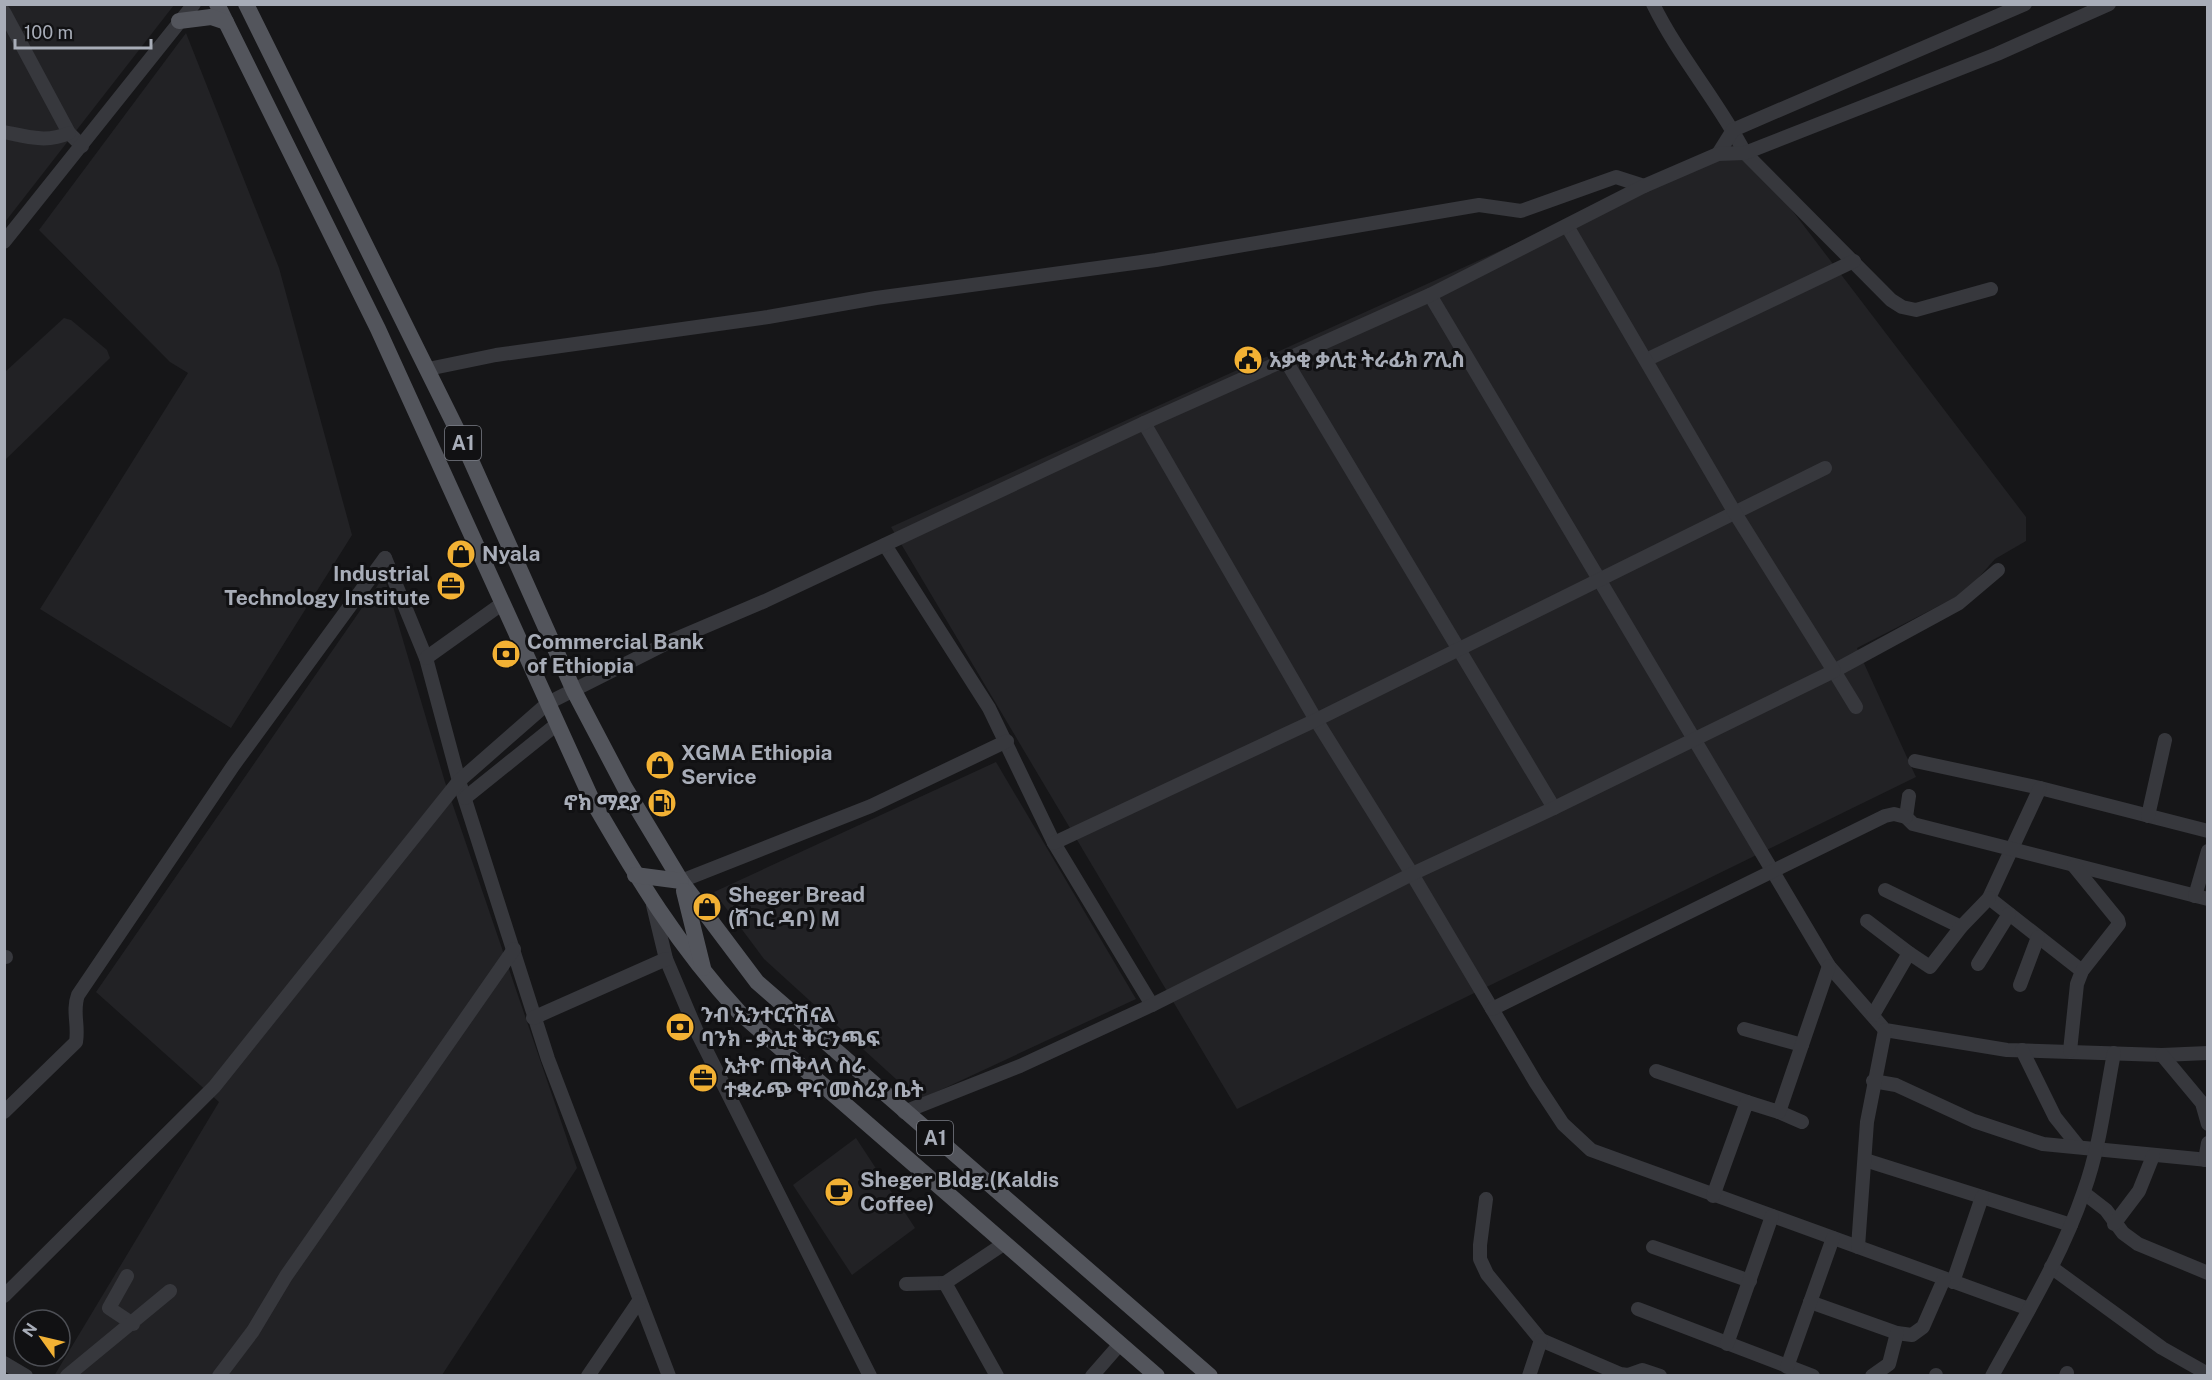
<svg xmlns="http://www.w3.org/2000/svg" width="2212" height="1380" viewBox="0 0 2212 1380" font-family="'Public Sans','Noto Sans Ethiopic',sans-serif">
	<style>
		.built { fill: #222225 }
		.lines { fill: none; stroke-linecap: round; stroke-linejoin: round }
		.minor { stroke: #37383d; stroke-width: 14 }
		.major { stroke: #53555c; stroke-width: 16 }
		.labels { text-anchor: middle; stroke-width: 6; stroke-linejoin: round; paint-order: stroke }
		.shield { fill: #111113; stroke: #7b7e86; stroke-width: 1.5 }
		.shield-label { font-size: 20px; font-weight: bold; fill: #a8adb8 }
		.poi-label { font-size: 21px; font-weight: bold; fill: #a8adb8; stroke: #111113; text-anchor: start }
	</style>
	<rect width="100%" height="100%" fill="#161618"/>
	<g class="built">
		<polygon points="5,5 174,5 5,222"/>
		<polygon points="186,33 279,268 352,535 231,728 40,609 188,373 170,362 39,230"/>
		<polygon points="1740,142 2026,517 2026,541 1995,559 1966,592 1857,648 1916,777 1237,1109 891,527"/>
		<polygon points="64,318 71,320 107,350 110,358 5,460 5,372"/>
		<polygon points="384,576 445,782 577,1168 442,1375 54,1376 219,1102 96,992"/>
		<polygon points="996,762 1136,999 919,1100 764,959 714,892"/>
		<polygon points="856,1138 915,1228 852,1275 793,1185"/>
	</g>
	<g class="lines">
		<g class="minor">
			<path d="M1653,4C1679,57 1718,101 1745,153L1891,300L1902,307L1916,310L1991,289"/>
			<polyline points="4,12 69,133 82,146"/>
			<path d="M4,132C28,137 47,143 69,133"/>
			<polyline points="1718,154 1733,130 2025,4"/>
			<polyline points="4,242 194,4"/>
			<polyline points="1430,295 1829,966 1885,1030 2007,1050 2162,1055 2208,1053"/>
			<polyline points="1646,360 1854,261"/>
			<polyline points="1286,361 1554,808"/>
			<polyline points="428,369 496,355 768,317 876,298 1156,260 1479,205 1521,211 1616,177 1644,186"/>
			<polyline points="1144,423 1316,720 1412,874 1536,1083 1563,1124 1591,1150 2029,1309"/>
			<polyline points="885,545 989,708 1054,843 1152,1005"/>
			<polyline points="385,558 426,658 459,781 548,1059 669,1376"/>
			<polyline points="426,658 503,603"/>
			<polyline points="1856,707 1834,671 1959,603 1998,570"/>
			<polyline points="1915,761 2040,788 2208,831"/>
			<polyline points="2040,788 1989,898 2082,971"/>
			<polyline points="1909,796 1906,817 1913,824 2208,899"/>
			<polyline points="465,798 557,724"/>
			<polyline points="2148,816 2165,740"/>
			<polyline points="1054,843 1316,720 1825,468"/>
			<polyline points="681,881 871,806 1007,741"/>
			<polyline points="1885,890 1961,927"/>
			<polyline points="2195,896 2208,851"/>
			<polyline points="653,905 666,959 697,1032 870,1376"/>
			<polyline points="1867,921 1909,953"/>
			<polyline points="4,957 6,957"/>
			<polyline points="1978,964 2009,914"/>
			<polyline points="2020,985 2038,937"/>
			<polyline points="1492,1009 1885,816 1894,814 1906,817"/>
			<polyline points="1873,1015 1909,953 1930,967 1961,927 1989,898"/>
			<polyline points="533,1018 666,959"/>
			<polyline points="1744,1029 1802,1045"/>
			<polyline points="2022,1050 2055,1117 2079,1147"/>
			<polyline points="2070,1051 2077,984 2082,971 2119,924 2118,920 2074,866"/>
			<polyline points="2162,1055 2202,1103 2208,1124"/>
			<polyline points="1656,1071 1747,1102"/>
			<polyline points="1873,1081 1896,1085 1974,1121 2043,1144 2208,1160"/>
			<path d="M4,1112L76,1042C79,1025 72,1011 78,995L233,766L385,558"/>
			<polyline points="904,1112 1020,1066 1152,1005 1412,874 1554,808 1834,671 1735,513 1567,226"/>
			<polyline points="1779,1112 1802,1122"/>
			<polyline points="1865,1160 2071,1225"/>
			<polyline points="2205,1160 2208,1143"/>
			<polyline points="2084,1193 2106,1210 2123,1233 2138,1244 2208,1273"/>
			<polyline points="1713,1196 1747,1102 1779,1112 1829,966"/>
			<polyline points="1486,1199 1480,1245 1480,1259 1487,1274 1541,1340 1620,1374 1628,1375 1642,1370 1660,1376"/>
			<polyline points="2114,1224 2139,1191 2153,1156"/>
			<polyline points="1653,1247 1750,1281"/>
			<polyline points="1858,1247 1867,1122 1885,1030"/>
			<polyline points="2051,1267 2162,1348 2208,1374"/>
			<polyline points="127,1276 109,1308 133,1324"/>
			<polyline points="1953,1282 1982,1197"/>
			<polyline points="906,1284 945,1283"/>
			<polyline points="4,1296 214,1087 459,781 548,703 671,641 765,601 1144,423 1430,295 1644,186 1718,154 1745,153 1997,54 2109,4"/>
			<polyline points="1810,1302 1897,1333 1912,1335 1923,1327 1944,1279"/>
			<polyline points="1638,1309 1813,1376"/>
			<polyline points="1727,1344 1772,1216"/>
			<polyline points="4,1363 26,1376"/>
			<polyline points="1787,1367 1833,1238"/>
			<polyline points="1936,1375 1936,1376"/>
			<polyline points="67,1376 170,1291"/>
			<polyline points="219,1376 253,1331 286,1276 514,949"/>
			<polyline points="588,1376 639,1301"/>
			<polyline points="997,1376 945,1283 1005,1243"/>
			<polyline points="1092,1376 1120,1344"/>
			<polyline points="1529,1376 1541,1340"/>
			<polyline points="1872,1376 1889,1364 1897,1333"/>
			<path d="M1992,1376C2025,1316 2062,1256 2084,1191C2100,1147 2105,1099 2114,1053"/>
			<polyline points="2066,1376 2067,1373"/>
		</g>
		<g class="major">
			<path d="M217,4L378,329L592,800C637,878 678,946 739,1012L1157,1376"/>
			<polyline points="246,4 461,438 574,691 625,788 681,881 757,982 1210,1376"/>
			<polyline points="179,21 211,17 226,22"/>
			<polyline points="635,875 681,881"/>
			<polyline points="684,891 703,968"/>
		</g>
	</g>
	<defs>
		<g id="civic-disc" transform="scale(1.5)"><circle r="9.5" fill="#f2b134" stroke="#111113"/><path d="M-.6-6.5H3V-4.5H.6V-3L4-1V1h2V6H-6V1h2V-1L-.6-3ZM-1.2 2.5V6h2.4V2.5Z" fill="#111"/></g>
		<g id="shop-disc" transform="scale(1.5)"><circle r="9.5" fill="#f2b134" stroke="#111113"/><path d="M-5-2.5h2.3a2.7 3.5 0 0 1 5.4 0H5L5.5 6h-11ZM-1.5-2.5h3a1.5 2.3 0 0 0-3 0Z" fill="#111"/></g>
		<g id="office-disc" transform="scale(1.5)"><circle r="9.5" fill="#f2b134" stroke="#111113"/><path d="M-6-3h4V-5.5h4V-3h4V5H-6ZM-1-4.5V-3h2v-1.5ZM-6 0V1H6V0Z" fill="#111"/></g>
		<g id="bank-disc" transform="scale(1.5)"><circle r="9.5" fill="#f2b134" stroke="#111113"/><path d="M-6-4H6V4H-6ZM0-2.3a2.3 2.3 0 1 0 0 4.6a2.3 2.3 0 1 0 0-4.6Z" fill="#111"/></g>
		<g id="fuel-disc" transform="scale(1.5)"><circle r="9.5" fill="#f2b134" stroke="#111113"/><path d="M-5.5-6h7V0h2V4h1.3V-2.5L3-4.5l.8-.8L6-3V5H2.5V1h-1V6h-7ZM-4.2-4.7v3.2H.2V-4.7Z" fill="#111"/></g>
		<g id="cafe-disc" transform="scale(1.5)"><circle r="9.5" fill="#f2b134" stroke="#111113"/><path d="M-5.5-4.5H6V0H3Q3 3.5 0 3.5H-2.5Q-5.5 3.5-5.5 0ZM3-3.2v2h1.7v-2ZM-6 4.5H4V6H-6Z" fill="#111"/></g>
	</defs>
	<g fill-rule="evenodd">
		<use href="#civic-disc" x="1248" y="360"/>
		<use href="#shop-disc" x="461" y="554"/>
		<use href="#office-disc" x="451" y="586"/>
		<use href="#bank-disc" x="506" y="654"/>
		<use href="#shop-disc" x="660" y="765"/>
		<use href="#fuel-disc" x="662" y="803"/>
		<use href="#shop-disc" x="707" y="907"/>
		<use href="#bank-disc" x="680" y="1027"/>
		<use href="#office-disc" x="703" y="1078"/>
		<use href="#cafe-disc" x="839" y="1192"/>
	</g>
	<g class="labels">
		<g class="shield">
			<rect x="445" y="426" width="36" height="34" rx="4.5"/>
			<rect x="917" y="1121" width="36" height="34" rx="4.5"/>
		</g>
		<g class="shield-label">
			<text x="463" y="450">A1</text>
			<text x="935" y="1145">A1</text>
		</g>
		<g class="poi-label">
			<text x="1269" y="367">አቃቂ ቃሊቲ ትራፊክ ፖሊስ</text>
			<text x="482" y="561">Nyala</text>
			<text x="430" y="581" text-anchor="end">Industrial<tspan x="430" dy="24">Technology Institute</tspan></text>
			<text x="527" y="649">Commercial Bank<tspan x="527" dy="24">of Ethiopia</tspan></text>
			<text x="681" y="760">XGMA Ethiopia<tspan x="681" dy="24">Service</tspan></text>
			<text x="641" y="810" text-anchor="end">ኖክ ማደያ</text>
			<text x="728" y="902">Sheger Bread<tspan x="728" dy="24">(ሸገር ዳቦ) M</tspan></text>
			<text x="701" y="1022">ንብ ኢንተርናሽናል<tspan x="701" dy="24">ባንክ - ቃሊቲ ቅርንጫፍ</tspan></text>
			<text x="724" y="1073">ኢትዮ ጠቅላላ ስራ<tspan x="724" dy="24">ተቋራጭ ዋና መስሪያ ቤት</tspan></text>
			<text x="860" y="1187">Sheger Bldg.(Kaldis<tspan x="860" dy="24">Coffee)</tspan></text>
		</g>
	</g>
	<rect width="2212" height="1380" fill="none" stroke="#a8adb8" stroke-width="12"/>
	<g transform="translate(42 1338) rotate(304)"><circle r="28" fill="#111113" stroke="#4d4f55" stroke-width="1.5"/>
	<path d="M0-4.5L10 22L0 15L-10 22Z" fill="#f2b134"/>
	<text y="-9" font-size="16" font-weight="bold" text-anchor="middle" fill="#a8adb8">N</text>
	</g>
	<path d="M15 39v9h136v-9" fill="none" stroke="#a8adb8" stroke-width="3"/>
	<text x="24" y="39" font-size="18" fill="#a8adb8" stroke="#111113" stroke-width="4.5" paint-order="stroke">100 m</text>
</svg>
